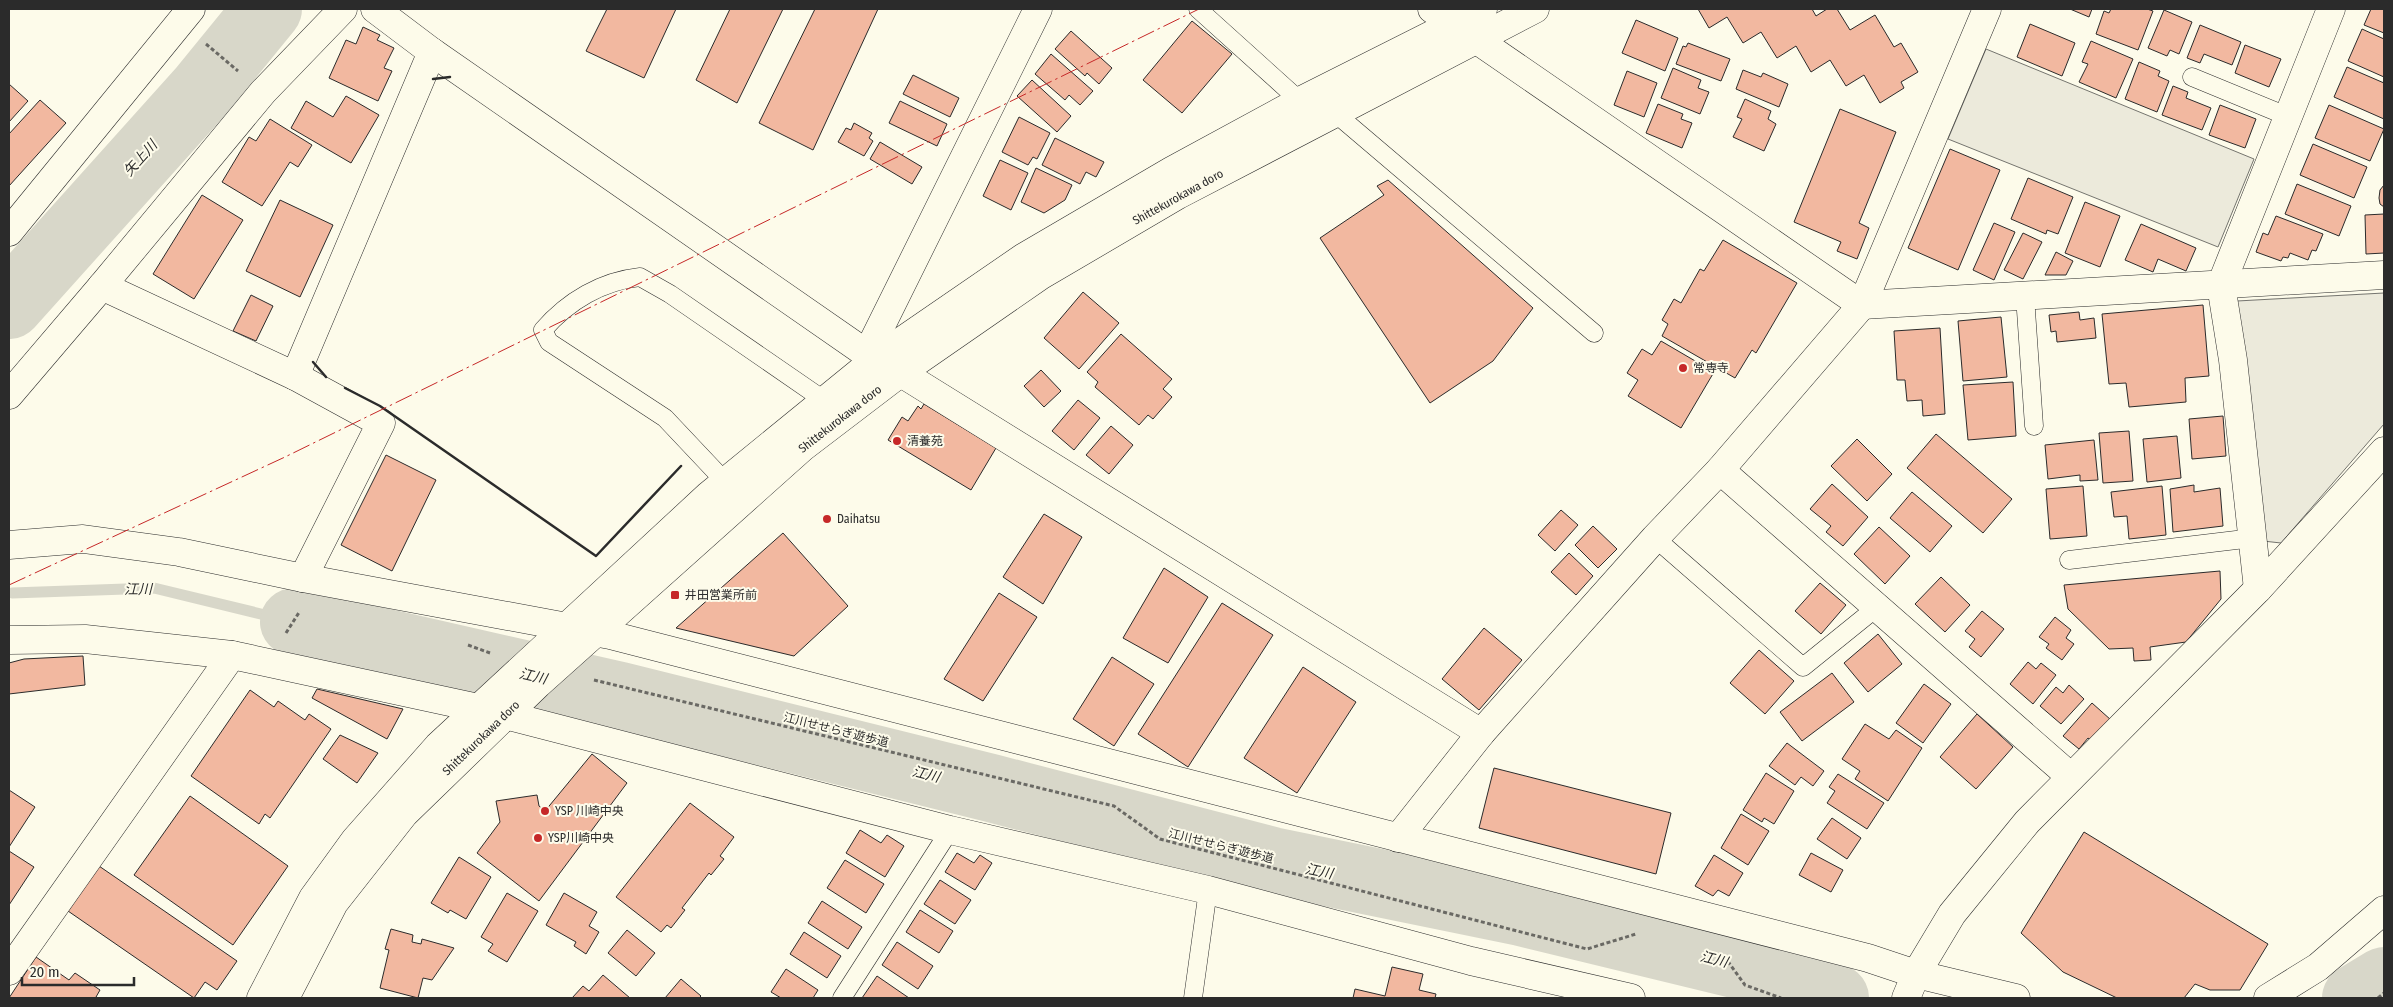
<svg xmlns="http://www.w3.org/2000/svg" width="2393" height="1007" viewBox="0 0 2393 1007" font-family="'Fira Sans Condensed','Noto Sans JP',sans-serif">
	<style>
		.parking { fill: #eceadb; stroke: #74746e }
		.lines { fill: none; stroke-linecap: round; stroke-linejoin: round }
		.stream { stroke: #d8d7c9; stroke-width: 11 }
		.river { stroke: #d8d7c9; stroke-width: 68 }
		.building { fill: #f2b8a0; stroke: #2b2b2b }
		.lane-casing { stroke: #2b2b2b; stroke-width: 19 }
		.street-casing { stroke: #2b2b2b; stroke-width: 29 }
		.primary-casing { stroke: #2b2b2b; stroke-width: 29 }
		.path { stroke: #6a6964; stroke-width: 3; stroke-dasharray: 4 2.5; stroke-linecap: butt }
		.lane { stroke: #fdfbea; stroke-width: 18 }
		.street { stroke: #fdfbea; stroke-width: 28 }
		.primary { stroke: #fdfbea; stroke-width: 28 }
		.wall { stroke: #2b2b2b; stroke-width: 2.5 }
		.power { stroke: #c62828; stroke-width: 1; stroke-dasharray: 18 4 2.5 4; stroke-linecap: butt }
		.poi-dot { fill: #c62828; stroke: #fdfbea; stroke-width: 2 }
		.labels { text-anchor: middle; stroke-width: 4; stroke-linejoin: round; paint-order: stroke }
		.street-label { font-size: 12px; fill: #2b2b2b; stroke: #fdfbea }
		.poi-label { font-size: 12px; fill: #2b2b2b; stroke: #fdfbea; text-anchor: start }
		.water-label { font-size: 14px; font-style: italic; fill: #2b2b2b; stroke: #fdfbea }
	</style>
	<rect width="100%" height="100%" fill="#fdfbea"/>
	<g class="parking">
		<polygon points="1986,49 2254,159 2218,247 1948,139"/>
		<polygon points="2384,293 2384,424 2281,543 2263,541 2237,301"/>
	</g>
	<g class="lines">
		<polyline class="stream" points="12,593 154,588 294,622"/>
		<g class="river">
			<polyline points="9,305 202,90 268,9"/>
			<polyline points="294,622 620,696 991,788 1272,861 1521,912 1747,967 1835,998"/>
			<polyline points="2356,998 2384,981"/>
		</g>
	</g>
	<g class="building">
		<polygon points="607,9 676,9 644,78 586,51"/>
		<polygon points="730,9 783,9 737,103 696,80"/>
		<polygon points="815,9 878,9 813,150 759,123"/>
		<polygon points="1698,9 1812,9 1816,16 1827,9 1837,9 1850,30 1875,15 1894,47 1901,43 1918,72 1901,82 1904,88 1880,103 1864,75 1846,86 1830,60 1811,72 1796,46 1777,58 1761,32 1743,43 1727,17 1709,28"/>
		<polygon points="2070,9 2092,9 2089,17"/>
		<polygon points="2111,9 2147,9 2153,11 2138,50 2096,34 2104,11 2109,13"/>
		<polygon points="2371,9 2384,9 2384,33 2364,25"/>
		<polygon points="2164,10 2192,22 2179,54 2170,50 2167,56 2148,48"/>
		<polygon points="1636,20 1678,38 1665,71 1622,53"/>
		<polygon points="1192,21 1232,54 1182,113 1143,80"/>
		<polygon points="2030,24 2075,43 2062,76 2017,57"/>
		<polygon points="2200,25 2241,42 2232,65 2204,54 2200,63 2187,58"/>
		<polygon points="363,27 380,35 377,40 394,48 384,68 392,71 378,101 329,78 346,40 356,44"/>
		<polygon points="2362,29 2384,39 2384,77 2348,61"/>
		<polygon points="1071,31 1112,68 1099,84 1087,73 1085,76 1055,49"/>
		<polygon points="2091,41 2133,59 2116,98 2079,82 2088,64 2082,62"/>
		<polygon points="1688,43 1730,59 1721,81 1676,64 1683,46 1686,47"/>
		<polygon points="2245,45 2281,59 2269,87 2235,73"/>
		<polygon points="1051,54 1093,91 1080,105 1069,95 1065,100 1035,74"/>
		<polygon points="2139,62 2160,71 2158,76 2169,81 2157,112 2125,99"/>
		<polygon points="2347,67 2384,83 2384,119 2334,97"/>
		<polygon points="1673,68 1701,80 1698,88 1709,92 1700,114 1661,98"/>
		<polygon points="1743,70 1761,77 1763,73 1788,84 1779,107 1736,89"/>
		<polygon points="1627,71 1657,83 1644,117 1614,105"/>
		<polygon points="913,75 959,98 950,117 903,94"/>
		<polygon points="1032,80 1071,116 1057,132 1017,96"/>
		<polygon points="9,84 28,101 9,122"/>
		<polygon points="2173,86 2188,92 2186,98 2211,108 2202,130 2162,115"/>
		<polygon points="346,96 379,115 351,163 291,128 306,101 333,117"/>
		<polygon points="1745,99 1771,111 1768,119 1776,124 1764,151 1733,137 1742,119 1737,117"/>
		<polygon points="40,100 66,123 9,186 9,134"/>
		<polygon points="900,101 947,124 937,146 889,123"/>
		<polygon points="1658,104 1683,114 1681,119 1692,123 1682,148 1646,133"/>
		<polygon points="2220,105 2256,119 2245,148 2209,135"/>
		<polygon points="2329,105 2384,129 2370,161 2315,138"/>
		<polygon points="1840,109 1896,132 1859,223 1869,228 1857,259 1837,251 1841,242 1794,222"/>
		<polygon points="1019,117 1050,133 1037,159 1033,157 1028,165 1002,152"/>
		<polygon points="270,119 312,145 298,167 290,162 262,206 222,182 249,137 256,141"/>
		<polygon points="854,123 872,133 869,138 873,141 864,156 838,142 846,128 851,130"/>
		<polygon points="1055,138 1104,162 1096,177 1086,172 1080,184 1042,165"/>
		<polygon points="880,142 922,167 912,184 870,159"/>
		<polygon points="2313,144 2367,167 2354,198 2300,175"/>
		<polygon points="1950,149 2000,170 1958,270 1908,248"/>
		<polygon points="1000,160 1028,173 1011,210 983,196"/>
		<polygon points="1036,168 1072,185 1065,200 1044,213 1021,202"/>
		<polygon points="2028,178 2073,197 2058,234 2047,230 2046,234 2011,219"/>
		<polygon points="1388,180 1533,308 1493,361 1430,403 1320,238 1384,195 1377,186"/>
		<polygon points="2297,184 2351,206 2339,236 2285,214"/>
		<polygon points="2384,185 2384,207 2380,204 2379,198 2380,190"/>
		<polygon points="202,195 243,220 194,299 153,274"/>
		<polygon points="280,200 333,225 300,297 246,271"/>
		<polygon points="2085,202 2120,216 2100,267 2065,253"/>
		<polygon points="2384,214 2384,253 2366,254 2365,215"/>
		<polygon points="2276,216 2323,234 2316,251 2312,250 2308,260 2290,253 2288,258 2283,257 2281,261 2256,252 2263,233 2268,235"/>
		<polygon points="1994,223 2015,232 1994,280 1973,270"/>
		<polygon points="2141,224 2196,248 2186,271 2158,259 2153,272 2125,260"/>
		<polygon points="2023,233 2042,242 2023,279 2004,270"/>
		<polygon points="1723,240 1797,283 1756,353 1752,350 1735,378 1662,336 1668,324 1662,320 1674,299 1681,303 1700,269 1704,271"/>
		<polygon points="2056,252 2073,261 2066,275 2045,275"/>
		<polygon points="1083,292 1119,323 1079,369 1044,338"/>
		<polygon points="251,295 273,306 256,341 233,331"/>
		<polygon points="2203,305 2209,376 2185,378 2186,402 2129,407 2126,383 2109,384 2102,314"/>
		<polygon points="2079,312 2080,320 2094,318 2096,338 2057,342 2056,331 2051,332 2049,315"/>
		<polygon points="2001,317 2007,377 1963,381 1958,321"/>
		<polygon points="1940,328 1945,414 1923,416 1922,400 1907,401 1905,380 1897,380 1894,331"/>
		<polygon points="1121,334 1172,379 1163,389 1172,397 1153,419 1148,415 1139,425 1095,387 1098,382 1087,372"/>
		<polygon points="1661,341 1714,372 1681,428 1628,396 1638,380 1627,373 1642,349 1652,355"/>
		<polygon points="1041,370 1061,391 1044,407 1024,386"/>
		<polygon points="2013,382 2016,436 1968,440 1963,385"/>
		<polygon points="1078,400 1100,418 1074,450 1052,431"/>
		<polygon points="924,404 996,448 971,490 888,440 902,417 908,421 918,406 921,409"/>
		<polygon points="2223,416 2226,456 2192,459 2189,419"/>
		<polygon points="1111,426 1133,445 1109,474 1086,455"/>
		<polygon points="2129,431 2133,481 2103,483 2099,433"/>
		<polygon points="1936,434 2012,499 1983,533 1907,468"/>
		<polygon points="2177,436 2181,478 2147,482 2143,439"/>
		<polygon points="1857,439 1892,474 1867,501 1831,466"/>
		<polygon points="2094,440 2098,480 2080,481 2080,475 2048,479 2045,445"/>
		<polygon points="386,455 436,480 392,571 341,545"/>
		<polygon points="1832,484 1868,517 1843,546 1826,532 1831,526 1810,509"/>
		<polygon points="2194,485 2194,492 2220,488 2223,526 2173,532 2170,489"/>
		<polygon points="2083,486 2087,536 2050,539 2046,489"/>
		<polygon points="2162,486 2166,535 2129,539 2127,516 2114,517 2111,492"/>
		<polygon points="1912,492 1952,526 1930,552 1890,518"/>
		<polygon points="1561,510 1578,525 1555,551 1538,535"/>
		<polygon points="1044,514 1082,537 1043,604 1003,577"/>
		<polygon points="1593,526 1617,549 1598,568 1575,545"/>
		<polygon points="1879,527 1910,556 1885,584 1854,554"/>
		<polygon points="783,533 848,606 794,656 676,628"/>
		<polygon points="1569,553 1593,576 1576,595 1551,572"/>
		<polygon points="1164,568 1208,597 1168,663 1123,638"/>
		<polygon points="2220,571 2221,599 2186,642 2150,647 2151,660 2134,661 2133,648 2109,649 2068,609 2064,585"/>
		<polygon points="1941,577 1970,605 1945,632 1915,604"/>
		<polygon points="1820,583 1846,605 1821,634 1795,611"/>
		<polygon points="999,593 1037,617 983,701 944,679"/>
		<polygon points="1222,603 1273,635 1188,767 1138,734"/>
		<polygon points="1982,611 2004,629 1981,657 1969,647 1975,639 1965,631"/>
		<polygon points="2055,617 2071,630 2066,638 2074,644 2062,660 2046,648 2049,644 2039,637"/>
		<polygon points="1484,628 1522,660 1479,710 1442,679"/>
		<polygon points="1878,634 1902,664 1868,692 1844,663"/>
		<polygon points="1759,650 1794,681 1765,714 1730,683"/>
		<polygon points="83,656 85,685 9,694 9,663 24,659"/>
		<polygon points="1112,657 1154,684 1114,746 1073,719"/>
		<polygon points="2028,662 2036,669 2041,663 2056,675 2033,704 2010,684"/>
		<polygon points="1303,667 1356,702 1297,793 1244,758"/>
		<polygon points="1832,673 1854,702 1802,741 1780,712"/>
		<polygon points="1924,684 1951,704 1923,743 1896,723"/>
		<polygon points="2069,685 2084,699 2061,724 2040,706 2056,687 2063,693"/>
		<polygon points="317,689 403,709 387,739 312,698"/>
		<polygon points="250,690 274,707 278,701 305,720 309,714 331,729 270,818 265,814 259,824 191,776"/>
		<polygon points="2092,703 2111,720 2092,741 2088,738 2079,749 2063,736"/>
		<polygon points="1977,714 2013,747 1976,789 1940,757"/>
		<polygon points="1865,724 1889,739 1896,730 1922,748 1888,801 1855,779 1860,771 1842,759"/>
		<polygon points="340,735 378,753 357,783 323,759"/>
		<polygon points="1787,743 1824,771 1813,786 1801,777 1795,785 1769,766"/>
		<polygon points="592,754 627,783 539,901 477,853 500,822 496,801 537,795 539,806 545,811"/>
		<polygon points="1494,768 1671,813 1656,874 1479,828"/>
		<polygon points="1766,773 1794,791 1774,824 1764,818 1762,822 1743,810"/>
		<polygon points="1838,774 1884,803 1867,829 1827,803 1835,791 1829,787"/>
		<polygon points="9,790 35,807 9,847"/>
		<polygon points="190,796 288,866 233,945 134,875"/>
		<polygon points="690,803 734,837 720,856 724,859 711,875 709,873 682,908 685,910 671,928 667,925 661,932 616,897"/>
		<polygon points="1741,814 1769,831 1748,865 1721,848"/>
		<polygon points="1832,818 1861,838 1847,859 1817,839"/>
		<polygon points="860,830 881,843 887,835 904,846 885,877 846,853"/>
		<polygon points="2084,832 2268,944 2240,990 2210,990 2195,984 2184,998 2117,998 2063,972 2021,933"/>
		<polygon points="9,851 34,867 9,905"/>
		<polygon points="957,853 974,863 980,855 992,863 975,890 945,872"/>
		<polygon points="1811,853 1843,870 1831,892 1799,875"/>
		<polygon points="1714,855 1743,873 1729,896 1718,890 1713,896 1695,886"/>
		<polygon points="459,857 491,877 466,919 450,910 448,913 431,903"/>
		<polygon points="845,860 884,884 866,913 827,888"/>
		<polygon points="99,866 237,961 217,990 205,982 194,998 68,911"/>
		<polygon points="940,880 971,900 955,924 924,904"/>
		<polygon points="507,893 538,911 507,962 488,951 493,944 481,937"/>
		<polygon points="564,893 597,912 589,926 599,932 586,954 574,946 576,942 546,925"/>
		<polygon points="822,901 862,927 848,949 808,923"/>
		<polygon points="920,910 953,931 939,953 906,932"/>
		<polygon points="391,929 413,935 412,942 421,944 422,939 454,948 432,980 423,978 418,998 380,988 389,950 385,949"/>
		<polygon points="627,930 655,953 636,976 608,953"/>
		<polygon points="804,932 841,956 827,978 790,954"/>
		<polygon points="897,942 933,966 918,989 882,965"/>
		<polygon points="36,957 69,980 75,973 100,990 96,997 99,998 9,998"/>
		<polygon points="1392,967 1423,974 1419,990 1436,994 1435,998 1353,998 1355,989 1385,996"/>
		<polygon points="786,969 818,990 813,998 781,998 771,992"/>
		<polygon points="603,975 630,998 572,998 583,986 589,991"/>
		<polygon points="877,976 909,998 862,998"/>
		<polygon points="681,979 701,996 699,998 665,998"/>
	</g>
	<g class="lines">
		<g class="lane-casing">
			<g id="lane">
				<polyline points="1198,9 1300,101"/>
				<polyline points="2192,77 2289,117"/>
				<polyline points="1335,113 1594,333"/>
				<polyline points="2025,296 2034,426"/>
				<path d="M732,489L665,418L549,342L543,330C568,301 602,281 640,277L670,294L831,405"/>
				<polyline points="1655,538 1803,667 1876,608"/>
				<polyline points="2069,560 2253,538"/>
				<polyline points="842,998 950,830"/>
				<polyline points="1193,998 1208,890"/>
			</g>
		</g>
		<g class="street-casing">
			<g id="street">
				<polyline points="375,9 432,52 867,354 877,358 1481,733"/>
				<polyline points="1432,9 1862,305 2384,275"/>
				<polyline points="9,232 191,9"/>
				<polyline points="102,286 295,376 381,423 303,578"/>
				<polyline points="867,354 1038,9"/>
				<polyline points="295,376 432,52"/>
				<polyline points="9,395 102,286 263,92 343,9"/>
				<polyline points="1720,470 2071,777"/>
				<polyline points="9,545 83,539 179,552 303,578 610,635 1868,958 1916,974 2016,998"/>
				<polyline points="2258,589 2233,360 2221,285 2331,9"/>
				<polyline points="9,640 85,639 232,655 478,708 950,830 1208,890 1471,961 1631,998"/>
				<polyline points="1398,838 1481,733 1655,538 1720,470 1862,305 1987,9"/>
				<polyline points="9,971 232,655"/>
				<polyline points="1906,998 1916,974 1952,914 2027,822 2258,589 2384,451"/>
				<polyline points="2268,998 2318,967 2384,910"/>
			</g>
		</g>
		<g class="primary-casing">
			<g id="primary">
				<polyline points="261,998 313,898 355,840 438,746 709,495 877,358 1024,257 1171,171 1300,101 1483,9"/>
				<polyline points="285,998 334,903 404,814 538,684 803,447 900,373 1040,276 1178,195 1535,9"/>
			</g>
		</g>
		<g class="path">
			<polyline points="206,44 238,71"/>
			<polyline points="286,633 300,611"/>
			<polyline points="468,645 490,653"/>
			<polyline points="594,680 1114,806 1160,839 1587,949 1636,934"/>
			<polyline points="1724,956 1745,985 1781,998"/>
			<polyline points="2378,998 2384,993"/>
		</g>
		<use href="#lane" class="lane"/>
		<use href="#street" class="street"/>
		<use href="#primary" class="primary"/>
		<g class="wall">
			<polyline points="433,79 450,77"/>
			<polyline points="313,362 326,377"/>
			<polyline points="345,388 380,406 596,556 681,466"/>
		</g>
		<polyline class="power" points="9,585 285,457 1199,9"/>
	</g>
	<g class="poi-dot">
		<circle cx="1683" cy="368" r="5"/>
		<circle cx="897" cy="441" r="5"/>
		<circle cx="827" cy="519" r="5"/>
		<rect x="670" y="590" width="10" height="10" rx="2.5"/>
		<circle cx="545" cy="811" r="5"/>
		<circle cx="538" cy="838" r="5"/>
	</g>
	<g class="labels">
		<g class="street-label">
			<text transform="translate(1178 197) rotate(-29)" y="4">Shittekurokawa doro</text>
			<text transform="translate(840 419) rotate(-38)" y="4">Shittekurokawa doro</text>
			<text transform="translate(836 730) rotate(14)" y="4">江川せせらぎ遊歩道</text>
			<text transform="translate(481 738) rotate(-44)" y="4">Shittekurokawa doro</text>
			<text transform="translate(1221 846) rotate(14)" y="4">江川せせらぎ遊歩道</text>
		</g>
		<g class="poi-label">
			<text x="1693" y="372">常専寺</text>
			<text x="907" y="445">清養苑</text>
			<text x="837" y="523">Daihatsu</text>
			<text x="685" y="599">井田営業所前</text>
			<text x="555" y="815">YSP 川崎中央</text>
			<text x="548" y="842">YSP川崎中央</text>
		</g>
		<g class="water-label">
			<text transform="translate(140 158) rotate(-48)" y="5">矢上川</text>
			<text x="138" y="594">江川</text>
			<text transform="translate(533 676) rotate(13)" y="5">江川</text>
			<text transform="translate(926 774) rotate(14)" y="5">江川</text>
			<text transform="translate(1319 871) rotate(11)" y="5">江川</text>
			<text transform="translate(1714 959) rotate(14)" y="5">江川</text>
		</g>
	</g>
	<rect width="2393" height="1007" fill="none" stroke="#2b2b2b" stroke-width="20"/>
	<path d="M22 977v8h112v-8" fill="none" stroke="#2b2b2b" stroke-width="2.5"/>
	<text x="30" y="977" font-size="15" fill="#2b2b2b" stroke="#fdfbea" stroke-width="4" paint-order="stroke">20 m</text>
</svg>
